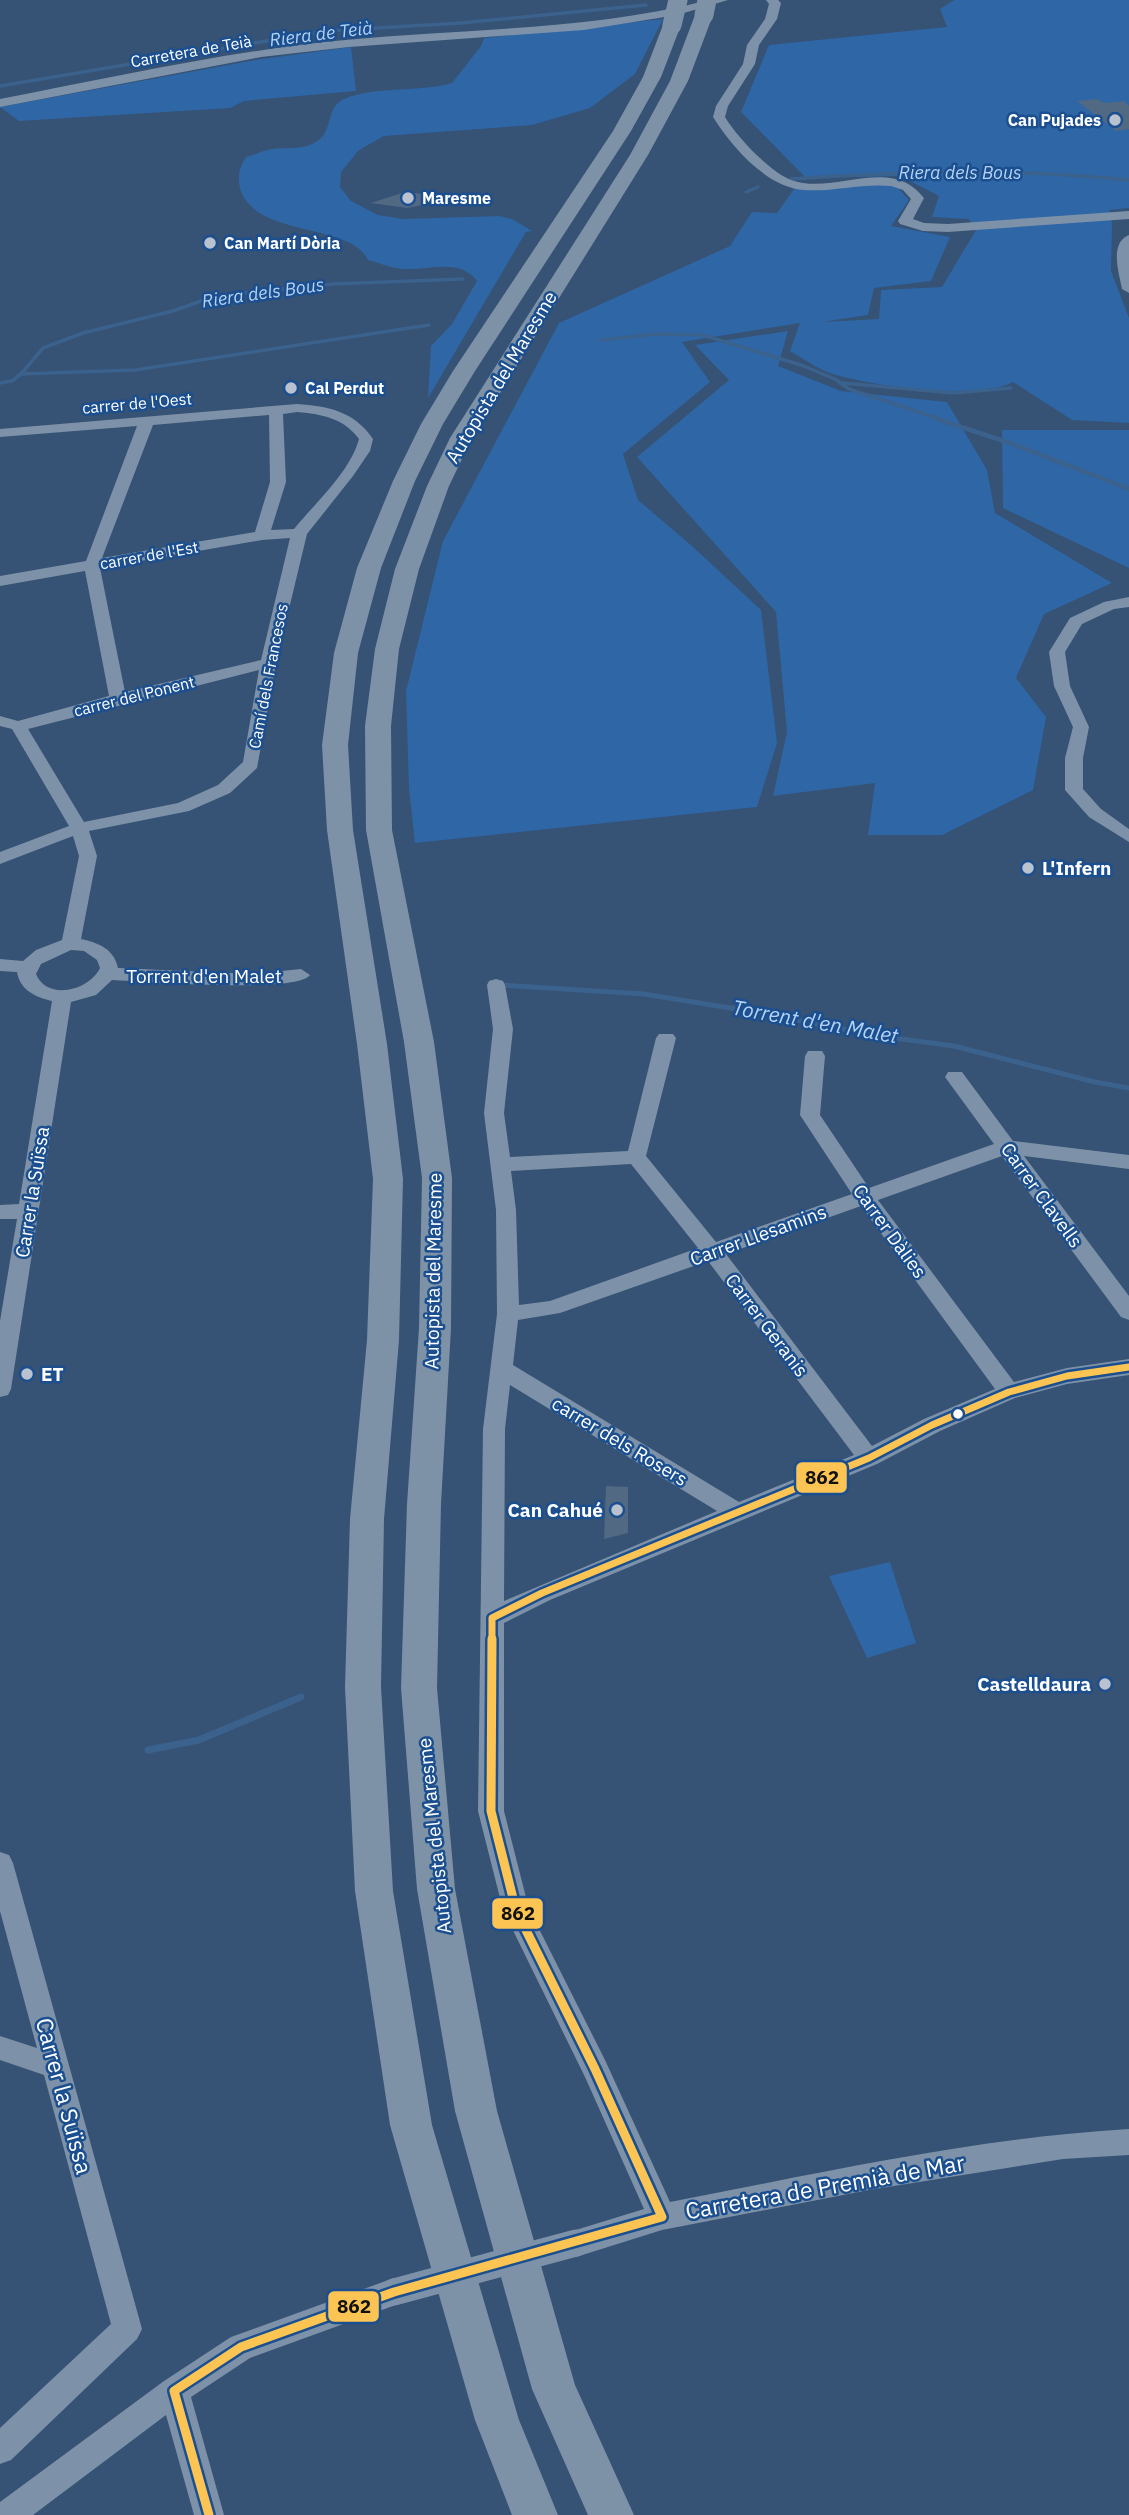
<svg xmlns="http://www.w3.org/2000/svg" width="1129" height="2515" viewBox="0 0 1129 2515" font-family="'IBM Plex Sans',sans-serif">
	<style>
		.green { fill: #2f66a5 }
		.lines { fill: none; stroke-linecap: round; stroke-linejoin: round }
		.stream-far3 { stroke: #3b618d; stroke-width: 3.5 }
		.stream-far2 { stroke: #3b618d; stroke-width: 4.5 }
		.stream-far1 { stroke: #3b618d; stroke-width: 5 }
		.stream { stroke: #3b618d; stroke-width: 7 }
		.building { fill: #526984 }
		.minor { fill: #7d92a8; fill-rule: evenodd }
		.highway { fill: #7e92a7; fill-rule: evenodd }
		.minor-bridge { stroke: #7d92a8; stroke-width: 27 }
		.highway-bridge { stroke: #7e92a7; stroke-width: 19 }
		.bus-1-far1-casing { stroke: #1b4f8f; stroke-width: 12 }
		.bus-1-casing { stroke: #1b4f8f; stroke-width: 14 }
		.bus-1-far1 { stroke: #fcc553; stroke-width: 7 }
		.bus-1 { stroke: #fcc553; stroke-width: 9 }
		.poi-dot { fill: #b9c2ce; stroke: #1b4f8f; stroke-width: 2.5 }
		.bus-dot { fill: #fff; stroke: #1b4f8f; stroke-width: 2.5 }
		.labels { text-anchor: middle; stroke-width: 5; stroke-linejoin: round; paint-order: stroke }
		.far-street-label { font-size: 16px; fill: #fff; stroke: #1b4f8f }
		.far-poi-label { font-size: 16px; font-weight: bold; fill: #fff; stroke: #1b4f8f; text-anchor: start }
		.far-water-label { font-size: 18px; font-style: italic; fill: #b5d3f5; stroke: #1b4f8f }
		.street-label { font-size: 19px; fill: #fff; stroke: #1b4f8f }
		.poi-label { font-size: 19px; font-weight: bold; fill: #fff; stroke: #1b4f8f; text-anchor: start }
		.water-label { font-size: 21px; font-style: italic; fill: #b5d3f5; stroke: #1b4f8f }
		.near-street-label { font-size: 23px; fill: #fff; stroke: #1b4f8f }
		.line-badge { stroke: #1b4f8f; stroke-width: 2.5 }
		.pale-badge-label { font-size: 19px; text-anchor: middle; font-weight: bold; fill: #111 }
	</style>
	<rect width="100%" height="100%" fill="#365274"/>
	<g class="green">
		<path d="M954,0H1129V208L1109,210L1112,223L1111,271L1129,318V423L1072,420L1013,382C979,401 865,386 827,372C815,367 802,358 790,351L800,323L682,342L710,382L623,454L638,500L692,546L761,610L777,743L757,807L415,843L409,789L406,691L443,541L559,323L730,246L752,212L777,213L794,189L879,184L897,187L909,200L891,226L950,237L931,281L874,288L868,315L822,322L879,319L881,290L942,287L976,230L969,219L932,217L939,196L900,176L806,178L741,112L769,45L947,27L940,9Z"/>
		<path d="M663,19L635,74L590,108L532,125L384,136L359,150L341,172L340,187L351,201L378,215L403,219L499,216L512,219L532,231L526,232L428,398L431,346L452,324L477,281C460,258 431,270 405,269C393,269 380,263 368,260C351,221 247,239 239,183C238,174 241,164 246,157C253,155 260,152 267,150C285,146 304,152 320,139C332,129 327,106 344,99C378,85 418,93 452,83L481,46L484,38Z"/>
		<polygon points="351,47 356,91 244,101 230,108 19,121 0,107 255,60"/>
		<polygon points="788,331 778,366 841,391 947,402 987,470 995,513 1112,583 1044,614 1016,678 1046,717 1033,790 942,835 868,835 875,783 773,796 787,732 776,612 637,457 729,380 695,345"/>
		<polygon points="1002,430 1129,430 1129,568 1003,508"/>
		<polygon points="890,1562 916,1643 867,1658 829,1576"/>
	</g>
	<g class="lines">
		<g class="stream-far3">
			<polyline points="0,86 326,31 461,23 646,5"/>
			<path d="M791,179C904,171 1016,168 1129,180"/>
			<polyline points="746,192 758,187"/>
			<polyline points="600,340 657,334 702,335 801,365 835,379 849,389 943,420"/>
			<polyline points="21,374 135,370 429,325"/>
			<polyline points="0,383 12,381 21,374 43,348 83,333 173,311 215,296 333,284 463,279"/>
			<polyline points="843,383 953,393 1011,388"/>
		</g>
		<polyline class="stream-far2" points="937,419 1010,443 1129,489"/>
		<polyline class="stream-far1" points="498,985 644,994 755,1012 879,1036 954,1046 1095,1082 1129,1088"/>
		<polyline class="stream" points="148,1750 199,1740 301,1697"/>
	</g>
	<g class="building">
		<polygon points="1097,99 1104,103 1124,101 1129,106 1129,129 1116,131 1077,101"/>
		<polygon points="405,192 450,197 450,200 407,208 371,203"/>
		<polygon points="606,1486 628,1487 628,1533 604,1539"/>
	</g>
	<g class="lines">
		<g class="minor">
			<path d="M709,0H728L677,15L584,30L349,47L261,57L0,107V99C115,77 229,51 345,40C467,28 589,31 709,0Z"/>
			<path d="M766,0H778L781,3L777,19L759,45L755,64L728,106L725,117C737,137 770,172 791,180C835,196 890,154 924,198L913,219L924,223L948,224L1129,211V219L948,232L923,231L900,224L898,221L911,199L903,190L891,186C862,183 833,192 804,190C766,187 732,147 713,117L716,106L743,64L747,45L765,19L769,4Z"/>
			<path d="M1129,235V293L1122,289C1119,273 1109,243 1129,235Z"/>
			<path d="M297,404C329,406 355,412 373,439L370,451L353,476L307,534L276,663L257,768L230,793L189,811L89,831L97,856L81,939C99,943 114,949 118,968L252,974L301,969L310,975C297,994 142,981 112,980L96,995L71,1002L11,1389L8,1395L0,1397V1321L17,1219H0V1205L19,1204L52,1001C35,997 20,990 17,972L0,971V959L23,961L36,950L62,940L79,856L73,836L0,864V852L69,826L12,729L0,726V716L18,721L109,696L85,571L0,586V576L86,561L137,426L0,437V429ZM297,412C321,414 344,418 359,439C350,472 316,502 294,529L271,530L286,482L283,414ZM269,415L270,482L255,532L102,558L153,425ZM290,538L261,660L125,692L100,568L262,540ZM259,670L243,762L218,785L178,803L84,822L28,729ZM71,950L84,951L97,960L100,968C89,991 47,1001 36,974L41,964Z"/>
			<polygon points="1129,597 1129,607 1114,609 1082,624 1065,652 1070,686 1089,727 1083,758 1083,789 1101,809 1129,829 1129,842 1089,817 1065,790 1065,758 1073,727 1054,686 1049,652 1070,618 1104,602"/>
			<path d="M496,979L503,981L505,985L513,1029L504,1113L510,1157L628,1151L656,1038L659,1034H673L676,1038L646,1156L716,1242L852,1194L800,1115L805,1056L808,1051H822L825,1056L820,1115L869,1188L994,1144L945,1077L948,1072H962L1013,1141L1129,1155V1169L1024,1156L1129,1296V1320L1121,1317L1002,1156L878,1200L1014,1382L1067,1368L1129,1359V1375L1067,1384L1015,1398L940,1431L877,1464L550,1600L504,1623V1811L529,1909L605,2060L670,2202C821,2173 974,2138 1129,2129V2155L1063,2159L869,2190L662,2230L576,2257L566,2253L562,2243L566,2233L644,2209L585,2077L503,1910L478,1811L483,1429L497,1314L496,1210L484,1113L493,1029L487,985L489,981ZM631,1164L698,1248L550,1301L519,1305L516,1210L511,1171ZM861,1206L995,1389L924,1419L872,1446L726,1254ZM708,1261L854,1455L739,1502L513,1365L518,1320L560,1313ZM510,1385L717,1511L504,1601L505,1429Z"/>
			<polygon points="0,1852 9,1855 13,1863 142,2329 137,2339 11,2460 0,2464 0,2428 111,2324 44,2075 0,2060 0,2036 37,2048 0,1911"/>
			<polygon points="394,2278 404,2282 408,2292 404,2302 250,2358 191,2397 224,2515 194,2515 166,2415 33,2515 0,2515 0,2502 164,2381 231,2337"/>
		</g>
		<g class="highway">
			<polygon points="704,10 713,15 688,81 648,155 472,438 449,486 419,569 399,649 391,726 392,830 434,1042 452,1178 451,1328 441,1504 437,1688 455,1889 497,2111 575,2385 634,2515 588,2515 532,2389 455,2111 417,1889 401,1688 407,1504 419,1328 422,1178 404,1042 366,830 365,726 375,649 395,569 427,486 450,438 630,155 670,81 695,15"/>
			<polygon points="672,20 681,25 661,77 631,131 475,371 443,424 415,481 381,568 358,653 348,745 353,830 387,1044 403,1179 399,1340 384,1519 381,1687 393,1891 432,2125 519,2420 558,2515 512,2515 475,2420 390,2125 355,1891 345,1687 350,1519 367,1340 373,1179 357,1044 327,830 322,745 334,653 357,568 393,481 421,424 453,371 613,131 643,77 663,25"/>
		</g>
		<polyline class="minor-bridge" points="394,2292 576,2243"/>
		<g class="highway-bridge">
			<polyline points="704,15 707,0"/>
			<polyline points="672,25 678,0"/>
		</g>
		<g class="bus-1-far1-casing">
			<polyline id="bus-1-far1" points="492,1641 492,1618 542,1593 869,1458 932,1425 1009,1392 1067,1376 1129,1367"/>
		</g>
		<g class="bus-1-casing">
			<polyline id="bus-1" points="209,2515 174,2391 241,2347 394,2292 662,2217 595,2069 516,1910 491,1811 492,1639"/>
		</g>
		<use href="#bus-1-far1" class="bus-1-far1"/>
		<use href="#bus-1" class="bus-1"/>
	</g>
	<g class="poi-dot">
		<circle cx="1115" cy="120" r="7"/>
		<circle cx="408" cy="198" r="7"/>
		<circle cx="210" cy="243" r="7"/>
		<circle cx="291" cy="388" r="7"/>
		<circle cx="1028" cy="868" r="7"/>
		<circle cx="27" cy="1374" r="7"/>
		<circle cx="617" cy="1510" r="7"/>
		<circle cx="1105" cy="1684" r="7"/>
	</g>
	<circle class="bus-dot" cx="958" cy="1414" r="6"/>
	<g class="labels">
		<g class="far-street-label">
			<text transform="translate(191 51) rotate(-10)" y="6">Carretera de Teià</text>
			<text transform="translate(137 403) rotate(-5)" y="6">carrer de l'Oest</text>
			<text transform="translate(149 555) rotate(-10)" y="6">carrer de l'Est</text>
			<text transform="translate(268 676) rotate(-79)" y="6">Camí dels Francesos</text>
			<text transform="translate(134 696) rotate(-14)" y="6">carrer del Ponent</text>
		</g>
		<g class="far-poi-label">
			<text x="1101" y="126" text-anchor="end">Can Pujades</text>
			<text x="422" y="204">Maresme</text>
			<text x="224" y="249">Can Martí Dòria</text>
			<text x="305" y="394">Cal Perdut</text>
		</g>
		<g class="far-water-label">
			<text transform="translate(321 34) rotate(-7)" y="6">Riera de Teià</text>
			<text x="960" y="179">Riera dels Bous</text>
			<text transform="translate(263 293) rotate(-8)" y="6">Riera dels Bous</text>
		</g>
		<g class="street-label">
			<text transform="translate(501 377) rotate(-59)" y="7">Autopista del Maresme</text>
			<text x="204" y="983">Torrent d'en Malet</text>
			<text transform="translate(32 1192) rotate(-81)" y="7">Carrer la Suïssa</text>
			<text transform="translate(1042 1195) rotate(54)" y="7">Carrer Clavells</text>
			<text transform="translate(890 1231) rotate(54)" y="7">Carrer Dàlies</text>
			<text transform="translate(758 1235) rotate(-20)" y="7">Carrer Llesamins</text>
			<text transform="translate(433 1271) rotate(-89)" y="7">Autopista del Maresme</text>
			<text transform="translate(767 1325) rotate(53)" y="7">Carrer Geranis</text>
			<text transform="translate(620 1441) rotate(31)" y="7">carrer dels Rosers</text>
			<text transform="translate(434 1836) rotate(-96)" y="7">Autopista del Maresme</text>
		</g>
		<g class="poi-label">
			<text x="1042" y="875">L'Infern</text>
			<text x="41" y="1381">ET</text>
			<text x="603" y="1517" text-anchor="end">Can Cahué</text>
			<text x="1091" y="1691" text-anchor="end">Castelldaura</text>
		</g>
		<g class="water-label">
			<text transform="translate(815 1022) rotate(10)" y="7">Torrent d'en Malet</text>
		</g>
		<g class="near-street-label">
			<text transform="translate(64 2096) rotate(75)" y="8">Carrer la Suïssa</text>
			<text transform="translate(825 2187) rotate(-10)" y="8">Carretera de Premià de Mar</text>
		</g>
	</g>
	<g class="line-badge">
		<rect x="795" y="1461" width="53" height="33" rx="7" fill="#fcc553"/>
		<rect x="491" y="1897" width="53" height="33" rx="7" fill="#fcc553"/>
		<rect x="327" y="2290" width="53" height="33" rx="7" fill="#fcc553"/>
	</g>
	<g class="pale-badge-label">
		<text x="822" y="1484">862</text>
		<text x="518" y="1920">862</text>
		<text x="354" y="2313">862</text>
	</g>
</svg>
